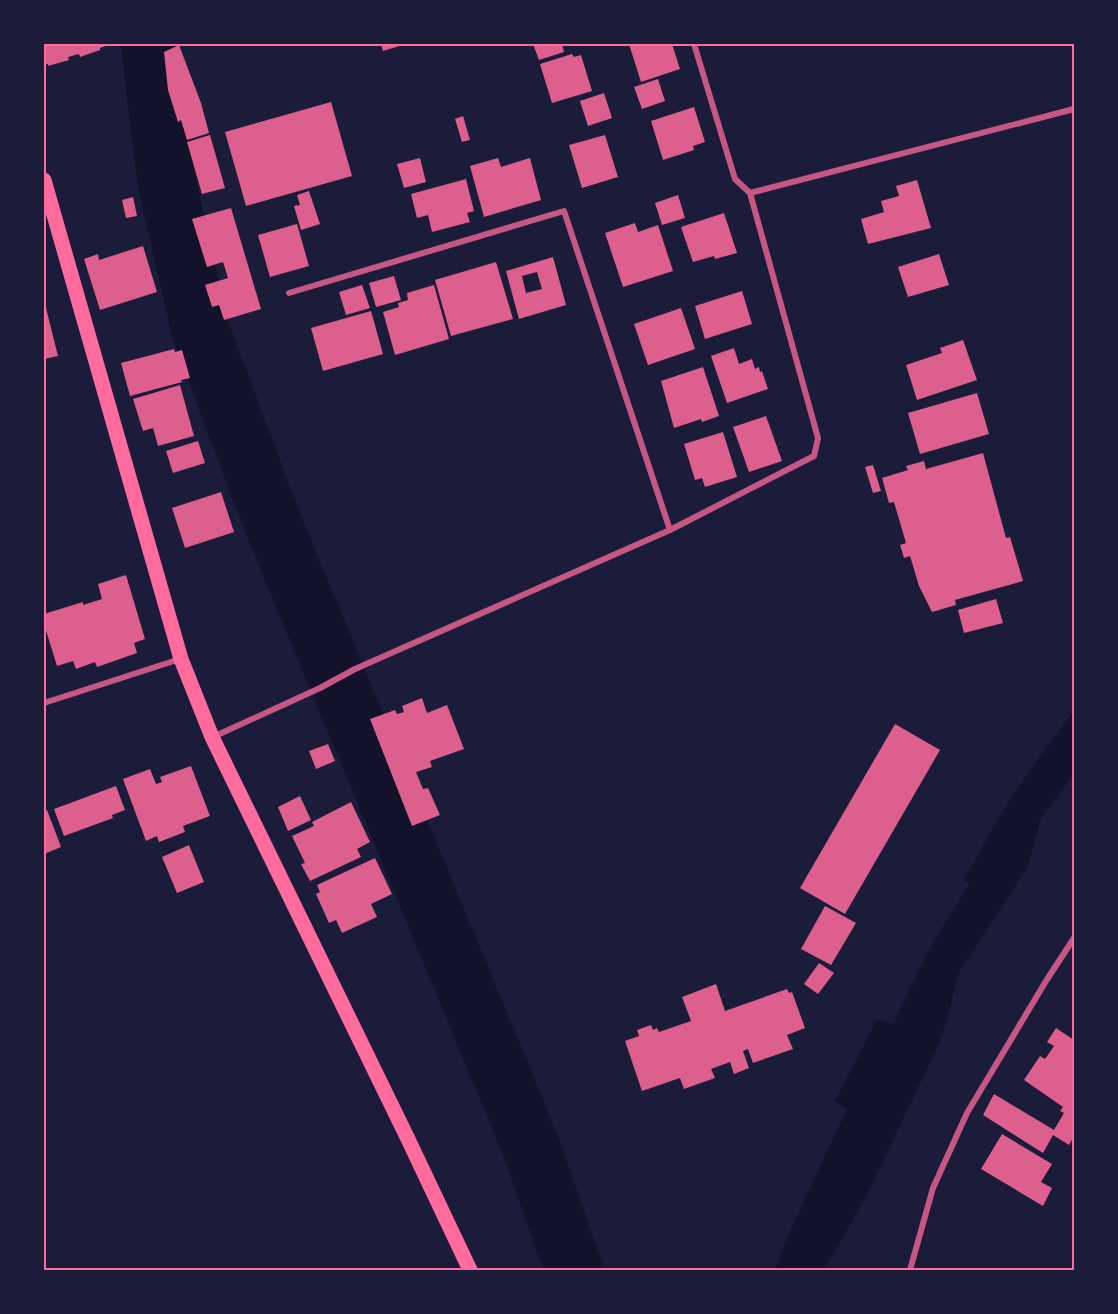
<svg xmlns="http://www.w3.org/2000/svg" width="1118" height="1314" viewBox="0 0 1118 1314" font-family="'Source Sans 3',sans-serif">
	<style>
		.water { fill: #12122b }
		.lines { fill: none; stroke-linecap: round; stroke-linejoin: round }
		.river { stroke: #12122b; stroke-width: 58 }
		.building { fill: #dd5f8e; fill-rule: evenodd }
		.minor { stroke: #c65784; stroke-width: 6 }
		.primary { stroke: #ff6b9d; stroke-width: 15 }
		.neatline { fill: none; stroke: #ff6b9d; stroke-width: 2 }
	</style>
	<rect width="100%" height="100%" fill="#1b1b3a"/>
	<polygon class="water" points="1074,710 1074,773 1041,819 1027,869 960,970 942,1037 867,1195 824,1270 775,1270 792,1227 847,1109 835,1101 877,1020 893,1024 931,946 970,883 963,881 1011,797"/>
	<g class="lines">
		<polyline class="river" points="150,44 166,179 200,329 271,519 530,1144 574,1270"/>
	</g>
	<g class="building">
		<polygon points="44,44 111,44 100,48 100,50 80,57 79,54 68,57 69,60 48,66 48,64 44,65"/>
		<polygon points="381,44 406,44 383,51"/>
		<polygon points="533,44 562,44 564,52 539,60"/>
		<polygon points="629,44 672,44 680,69 641,82"/>
		<polygon points="179,45 201,103 209,133 187,140 181,120 178,122 168,90 164,52"/>
		<polygon points="572,54 574,57 581,55 592,91 552,103 540,64"/>
		<polygon points="658,79 665,101 642,109 634,87"/>
		<polygon points="604,93 612,118 588,126 580,101"/>
		<polygon points="331,102 352,176 246,206 225,132"/>
		<polygon points="694,107 705,142 693,146 694,150 663,160 651,121"/>
		<polygon points="463,116 470,140 462,142 455,119"/>
		<polygon points="210,135 225,188 202,194 187,142"/>
		<polygon points="605,135 618,177 582,188 569,145"/>
		<polygon points="420,158 426,182 404,188 397,164"/>
		<polygon points="498,158 501,167 530,158 541,200 484,217 470,166"/>
		<polygon points="466,179 474,211 467,213 470,222 432,232 428,215 417,218 411,194"/>
		<polygon points="917,180 931,228 868,244 861,219 884,212 881,201 899,196 896,186"/>
		<polygon points="309,191 320,224 301,230 294,206 300,205 297,195"/>
		<polygon points="678,195 685,218 662,225 655,203"/>
		<polygon points="133,197 137,216 126,218 122,200"/>
		<polygon points="231,208 261,309 224,320 219,305 212,307 205,285 228,278 223,262 207,267 192,219"/>
		<polygon points="724,213 737,253 715,259 714,256 693,262 681,227"/>
		<polygon points="635,223 638,232 658,225 673,271 623,287 605,233"/>
		<polygon points="297,224 309,266 270,277 258,235"/>
		<polygon points="143,246 157,292 100,310 84,259 98,254 99,260"/>
		<polygon points="939,254 949,285 908,297 898,267"/>
		<path d="M553,257L566,305L519,319L506,271ZM537,272L542,289L526,293L522,276Z"/>
		<polygon points="496,262 513,319 451,336 435,280"/>
		<polygon points="394,276 401,300 376,307 369,283"/>
		<polygon points="362,285 370,308 346,315 339,292"/>
		<polygon points="434,285 449,339 395,355 383,312 399,307 398,303 408,300 407,293"/>
		<polygon points="742,291 752,324 705,339 695,306"/>
		<polygon points="44,300 58,356 44,359"/>
		<polygon points="681,308 695,349 648,365 634,324"/>
		<polygon points="371,311 383,354 323,371 311,328"/>
		<polygon points="963,340 977,380 917,400 906,365 942,353 940,348"/>
		<polygon points="734,348 739,364 752,359 755,369 759,367 760,372 762,371 768,389 727,403 711,356"/>
		<polygon points="174,349 175,352 182,350 190,378 181,380 182,382 130,396 121,363"/>
		<polygon points="703,367 719,416 702,422 701,419 674,428 661,381"/>
		<polygon points="180,385 194,436 158,446 153,428 143,431 133,399"/>
		<polygon points="977,393 989,434 920,454 908,413"/>
		<polygon points="766,416 782,461 749,472 733,427"/>
		<polygon points="723,432 737,477 705,487 702,478 695,480 684,444"/>
		<polygon points="198,441 205,463 173,473 166,451"/>
		<polygon points="983,453 1006,538 1010,537 1023,581 955,600 956,605 932,612 919,586 910,556 904,558 900,545 906,543 894,502 889,503 882,478 908,470 906,466 924,461 926,469"/>
		<polygon points="873,465 881,491 873,493 865,467"/>
		<polygon points="221,492 234,532 185,548 172,508"/>
		<polygon points="126,575 145,639 134,643 137,653 97,667 95,662 76,669 73,661 57,666 44,624 44,614 83,602 83,605 102,599 98,584"/>
		<polygon points="996,599 1003,623 964,633 958,610"/>
		<polygon points="422,698 427,713 447,705 464,749 430,761 432,767 416,772 423,789 428,788 440,815 412,826 370,719 395,710 397,714 404,712 402,706"/>
		<polygon points="895,724 940,750 845,914 800,888"/>
		<polygon points="328,744 335,761 316,769 309,751"/>
		<polygon points="191,766 210,816 183,826 185,832 159,842 157,836 146,841 123,779 150,769 156,784 162,782 160,777"/>
		<polygon points="116,786 125,810 112,815 113,818 64,836 54,809"/>
		<polygon points="300,796 311,820 288,831 278,807"/>
		<polygon points="351,802 370,842 357,849 361,857 310,881 301,864 305,863 292,836 314,826 312,822"/>
		<polygon points="47,810 61,847 44,854 44,812"/>
		<polygon points="189,845 204,882 177,893 162,857"/>
		<polygon points="375,858 392,894 371,904 377,917 342,933 336,920 329,923 316,894 320,892 317,885"/>
		<polygon points="825,906 856,923 831,965 801,949"/>
		<polygon points="819,963 834,973 818,994 804,984"/>
		<polygon points="716,984 725,1011 787,989 789,993 792,992 805,1028 787,1035 793,1049 753,1063 748,1049 743,1051 749,1068 734,1074 730,1062 711,1069 715,1078 684,1089 680,1078 642,1091 625,1041 639,1036 637,1030 651,1025 653,1030 657,1028 659,1032 691,1021 682,997"/>
		<polygon points="1056,1028 1074,1040 1074,1136 1069,1145 1053,1135 1043,1153 983,1115 994,1094 1054,1130 1064,1113 1060,1111 1063,1107 1024,1080 1040,1056 1045,1059 1054,1046 1047,1042"/>
		<polygon points="1002,1134 1052,1164 1041,1182 1052,1188 1043,1206 981,1169"/>
	</g>
	<g class="lines">
		<g class="minor">
			<polyline points="694,44 735,179 750,193"/>
			<polyline points="289,293 564,211 670,530"/>
			<polyline points="44,703 180,659"/>
			<polyline points="213,737 320,688 355,669 670,530 814,456 818,438 750,193 1074,109"/>
			<polyline points="910,1270 933,1188 967,1113 1046,981 1074,938"/>
		</g>
		<polyline class="primary" points="44,180 181,659 212,737 408,1139 470,1270"/>
	</g>
	<rect width="1118" height="1314" fill="none" stroke="#1b1b3a" stroke-width="90"/>
	<rect x="45" y="45" width="1028" height="1224" class="neatline"/>
</svg>
